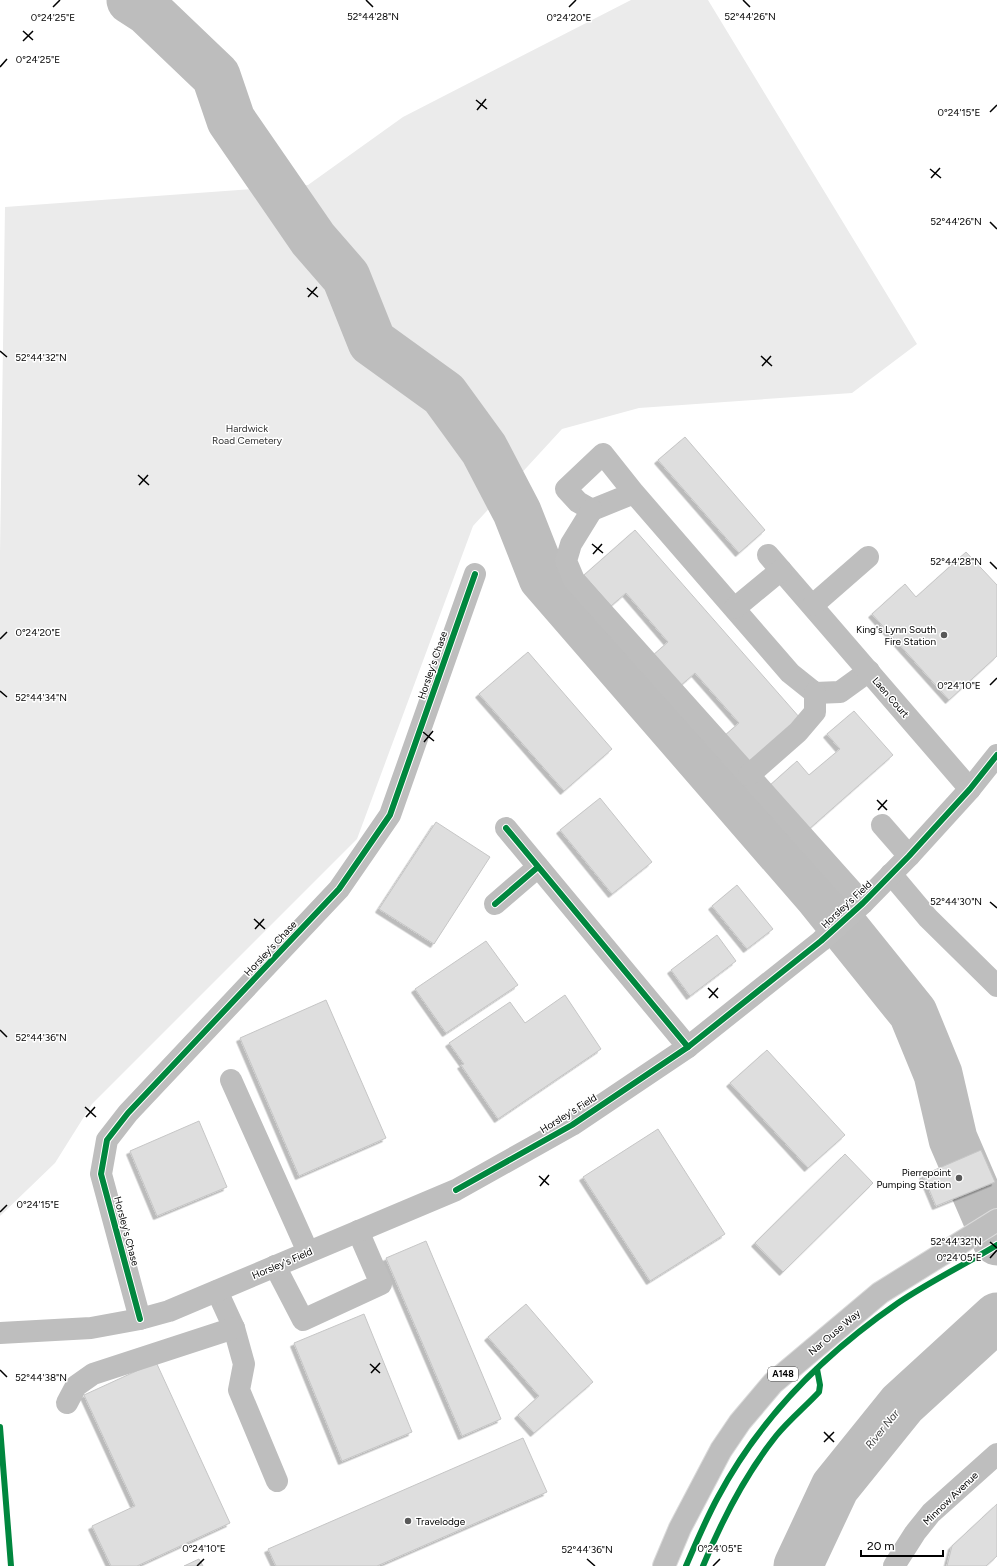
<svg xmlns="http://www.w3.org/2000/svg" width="997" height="1566" viewBox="0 0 997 1566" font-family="Figtree,sans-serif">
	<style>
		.green { fill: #ebebeb }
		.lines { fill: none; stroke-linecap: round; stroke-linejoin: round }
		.river { stroke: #bdbdbd; stroke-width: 49 }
		.building { fill: #dedede; stroke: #c6c6c6; filter: url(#shadow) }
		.major-casing { stroke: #dbdbdb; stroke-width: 24 }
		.minor { stroke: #bebebe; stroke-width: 22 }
		.major { stroke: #bebebe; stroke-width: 22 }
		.cycleway-casing { stroke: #fff; stroke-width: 8 }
		.cycleway { stroke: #00873e; stroke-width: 6 }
		.ticks { fill: none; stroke: #000; stroke-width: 1.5 }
		.poi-dot { fill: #595959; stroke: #fff; stroke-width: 1.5 }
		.labels { text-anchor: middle; stroke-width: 3; stroke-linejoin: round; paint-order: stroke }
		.shield { fill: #fff; stroke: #4c4c4c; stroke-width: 1 }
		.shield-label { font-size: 9px; font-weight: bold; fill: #000 }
		.park-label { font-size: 10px; fill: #313131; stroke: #fff }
		.poi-label { font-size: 10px; fill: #000; stroke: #fff; text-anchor: end }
		.street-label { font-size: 10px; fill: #000; stroke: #fff }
		.water-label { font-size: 11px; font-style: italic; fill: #424242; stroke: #fff }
		.ticks-label { font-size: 10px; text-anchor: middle; fill: #000; stroke: #fff; stroke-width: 3; stroke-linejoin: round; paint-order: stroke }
	</style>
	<defs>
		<filter id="shadow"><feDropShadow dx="-3.5" dy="3.5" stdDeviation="0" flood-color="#0004"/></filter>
	</defs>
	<rect width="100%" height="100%" fill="#fff"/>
	<polygon class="green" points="631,0 708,0 917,344 852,393 639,408 562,429 473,526 357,839 92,1104 55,1163 0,1216 0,554 5,207 308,185 403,117"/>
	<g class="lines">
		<g class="river">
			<polyline points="131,0 148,11 216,76 231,120 313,239 346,277 372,342 444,394 484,449 517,512 543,578 818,895 913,1013 938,1074 953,1139 997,1241"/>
			<polyline points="798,1566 835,1487 902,1404 997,1317"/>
		</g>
	</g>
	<g class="building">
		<polygon points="685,437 765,530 739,553 658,460"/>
		<polygon points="635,530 800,718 748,763 724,736 739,723 695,673 679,687 652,656 668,642 626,593 611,606 584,575"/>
		<polygon points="966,552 997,585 997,656 949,700 872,614 905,584 916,597"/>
		<polygon points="528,652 612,749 564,791 479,694"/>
		<polygon points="854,711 893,755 808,830 769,786 797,761 809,775 840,749 827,734"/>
		<polygon points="600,798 652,862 612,894 560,830"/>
		<polygon points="436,822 490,857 434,944 379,909"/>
		<polygon points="737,885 773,929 747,949 712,906"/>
		<polygon points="717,935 736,961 690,996 671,970"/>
		<polygon points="486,941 518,985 446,1033 415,989"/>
		<polygon points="565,995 601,1049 498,1119 461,1065 464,1064 449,1043 510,1002 525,1023"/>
		<polygon points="326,1000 386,1138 299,1176 240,1038"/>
		<polygon points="767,1050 845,1135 808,1168 730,1083"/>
		<polygon points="199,1121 227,1187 157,1216 130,1151"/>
		<polygon points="658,1129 725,1234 650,1281 583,1177"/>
		<polygon points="981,1150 995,1182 936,1206 923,1175"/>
		<polygon points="845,1154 873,1183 783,1272 755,1243"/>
		<polygon points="426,1241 501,1419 462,1436 386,1258"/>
		<polygon points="526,1304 593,1382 534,1433 518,1415 539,1396 488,1337"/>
		<polygon points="364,1314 412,1432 342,1461 294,1343"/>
		<polygon points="156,1362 230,1523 137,1566 111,1566 92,1526 135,1506 84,1395"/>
		<polygon points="523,1438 547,1492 377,1566 276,1566 268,1549"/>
		<polygon points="997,1504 997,1556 986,1566 947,1566 952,1546"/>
		<polygon points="199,1559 203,1566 184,1566"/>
	</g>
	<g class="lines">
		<g class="major-casing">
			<polyline id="major" points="664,1566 680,1528 721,1450 740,1422 773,1383 880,1293 997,1220"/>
		</g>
		<g class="minor">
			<polyline points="634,493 592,510 578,502 566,489 603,454 634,493 790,673 815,693 840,692 869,671"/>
			<polyline points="592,510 571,544 566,561 574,580 863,903"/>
			<polyline points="768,555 970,789"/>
			<polyline points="813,605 868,557"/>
			<polyline points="735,608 781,570"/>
			<polyline points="749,775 798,732 815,712 815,693"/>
			<polyline points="882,825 909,856"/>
			<polyline points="506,828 688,1047"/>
			<polyline points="891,874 928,918 997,986"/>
			<polyline points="495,904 538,867"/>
			<polyline points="231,1080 308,1252"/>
			<polyline points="275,1266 303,1320 381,1284 358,1231"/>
			<polyline points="217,1291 234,1328 244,1364 239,1390 277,1481"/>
			<polyline points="140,1319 101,1174 107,1140 128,1113 339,889 390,815 475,574"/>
			<polyline points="0,1333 91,1328 140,1319 169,1311 456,1190 572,1125 688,1047 821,941 863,903 909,856 970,789 997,755"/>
			<polyline points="67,1403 76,1386 93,1374 234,1328"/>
			<polyline points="894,1566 915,1533 931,1513 997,1454"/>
		</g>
		<use href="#major" class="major"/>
		<g class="cycleway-casing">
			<g id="cycleway">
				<polyline points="506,828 688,1047"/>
				<polyline points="495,904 538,867"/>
				<polyline points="456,1190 572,1125 688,1047 821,941 863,903 909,856 970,789 997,755"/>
				<polyline points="140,1319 101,1174 107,1140 128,1113 339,889 390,815 475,574"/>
				<polyline points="0,1427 11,1566"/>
				<path d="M686,1566C696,1543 706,1519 718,1497C760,1418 824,1354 898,1303C929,1282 964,1265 997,1245"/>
				<path d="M703,1566C722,1520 745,1475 776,1436C789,1420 805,1407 819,1392L820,1385L817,1369"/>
			</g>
		</g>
		<use href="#cycleway" class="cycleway"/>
	</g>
	<path class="ticks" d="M366,0L373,7M743,0L750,7M53,7L60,0M569,7L576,0M23,31L33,40M23,41L33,31M0,67L7,59M476,100L487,109M477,110L486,99M990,112L997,105M930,169L941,178M931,178L940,168M990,222L997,229M307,288L318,297M308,297L317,287M0,351L7,357M761,356L772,366M762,366L771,356M138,475L149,485M139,485L148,475M592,544L603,553M593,554L602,544M990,562L997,569M0,639L7,632M990,685L997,678M0,691L7,697M423,732L434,741M424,742L433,731M877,800L887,810M878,810L887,800M990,902L997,908M254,919L265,929M255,929L264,919M708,988L718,998M709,998L718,988M0,1030L7,1037M85,1107L96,1117M86,1117L95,1107M539,1176L549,1185M540,1186L549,1175M0,1212L7,1205M990,1242L997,1248M990,1258L997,1250M370,1364L380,1373M0,1370L7,1377M371,1373L380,1363M824,1432L834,1442M824,1442L834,1432M587,1559L595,1566M197,1566L204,1559M713,1566L720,1559"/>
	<g class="poi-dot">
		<circle cx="944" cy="635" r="4"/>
		<circle cx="959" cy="1178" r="4"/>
		<circle cx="408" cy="1521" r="4"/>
	</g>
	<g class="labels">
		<rect class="shield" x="768" y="1367" width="30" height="14" rx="3"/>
		<g class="shield-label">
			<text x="783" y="1377">A148</text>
		</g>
		<g class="park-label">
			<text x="247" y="432">Hardwick<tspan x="247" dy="12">Road Cemetery</tspan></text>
		</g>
		<g class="poi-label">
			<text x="936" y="633">King's Lynn South<tspan x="936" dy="12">Fire Station</tspan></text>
			<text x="951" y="1176">Pierrepoint<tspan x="951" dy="12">Pumping Station</tspan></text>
			<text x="416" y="1525" text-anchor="start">Travelodge</text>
		</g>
		<g class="street-label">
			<text transform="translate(432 665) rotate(-71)" y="4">Horsley's Chase</text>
			<text transform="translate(891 697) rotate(49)" y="4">Laen Court</text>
			<text transform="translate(846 904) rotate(-43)" y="4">Horsley's Field</text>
			<text transform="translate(270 948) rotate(-47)" y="4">Horsley's Chase</text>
			<text transform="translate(568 1113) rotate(-32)" y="4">Horsley's Field</text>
			<text transform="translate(127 1231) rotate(75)" y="4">Horsley's Chase</text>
			<text transform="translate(282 1263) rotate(-23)" y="4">Horsley's Field</text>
			<text transform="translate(834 1332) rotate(-40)" y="4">Nar Ouse Way</text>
			<text transform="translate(950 1498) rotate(-44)" y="4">Minnow Avenue</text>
		</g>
		<g class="water-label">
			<text transform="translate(882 1429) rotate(-51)" y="4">River Nar</text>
		</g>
	</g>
	<g class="ticks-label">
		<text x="373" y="20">52°44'28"N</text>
		<text x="750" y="20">52°44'26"N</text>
		<text x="53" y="21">0°24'25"E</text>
		<text x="569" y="21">0°24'20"E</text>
		<text x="38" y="63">0°24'25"E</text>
		<text x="959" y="116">0°24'15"E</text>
		<text x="956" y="225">52°44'26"N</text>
		<text x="41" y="361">52°44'32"N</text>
		<text x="956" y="565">52°44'28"N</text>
		<text x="38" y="636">0°24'20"E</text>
		<text x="959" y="689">0°24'10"E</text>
		<text x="41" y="701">52°44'34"N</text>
		<text x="956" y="905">52°44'30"N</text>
		<text x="41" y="1041">52°44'36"N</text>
		<text x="38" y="1208">0°24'15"E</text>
		<text x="956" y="1245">52°44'32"N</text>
		<text x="959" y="1261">0°24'05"E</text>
		<text x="41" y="1381">52°44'38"N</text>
		<text x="204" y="1552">0°24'10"E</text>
		<text x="720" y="1552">0°24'05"E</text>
		<text x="587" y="1553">52°44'36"N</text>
	</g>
	<path d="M861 1550v6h82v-6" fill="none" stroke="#000000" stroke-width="2"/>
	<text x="867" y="1550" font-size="12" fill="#000000" stroke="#ffffff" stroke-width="3" paint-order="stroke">20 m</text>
</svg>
